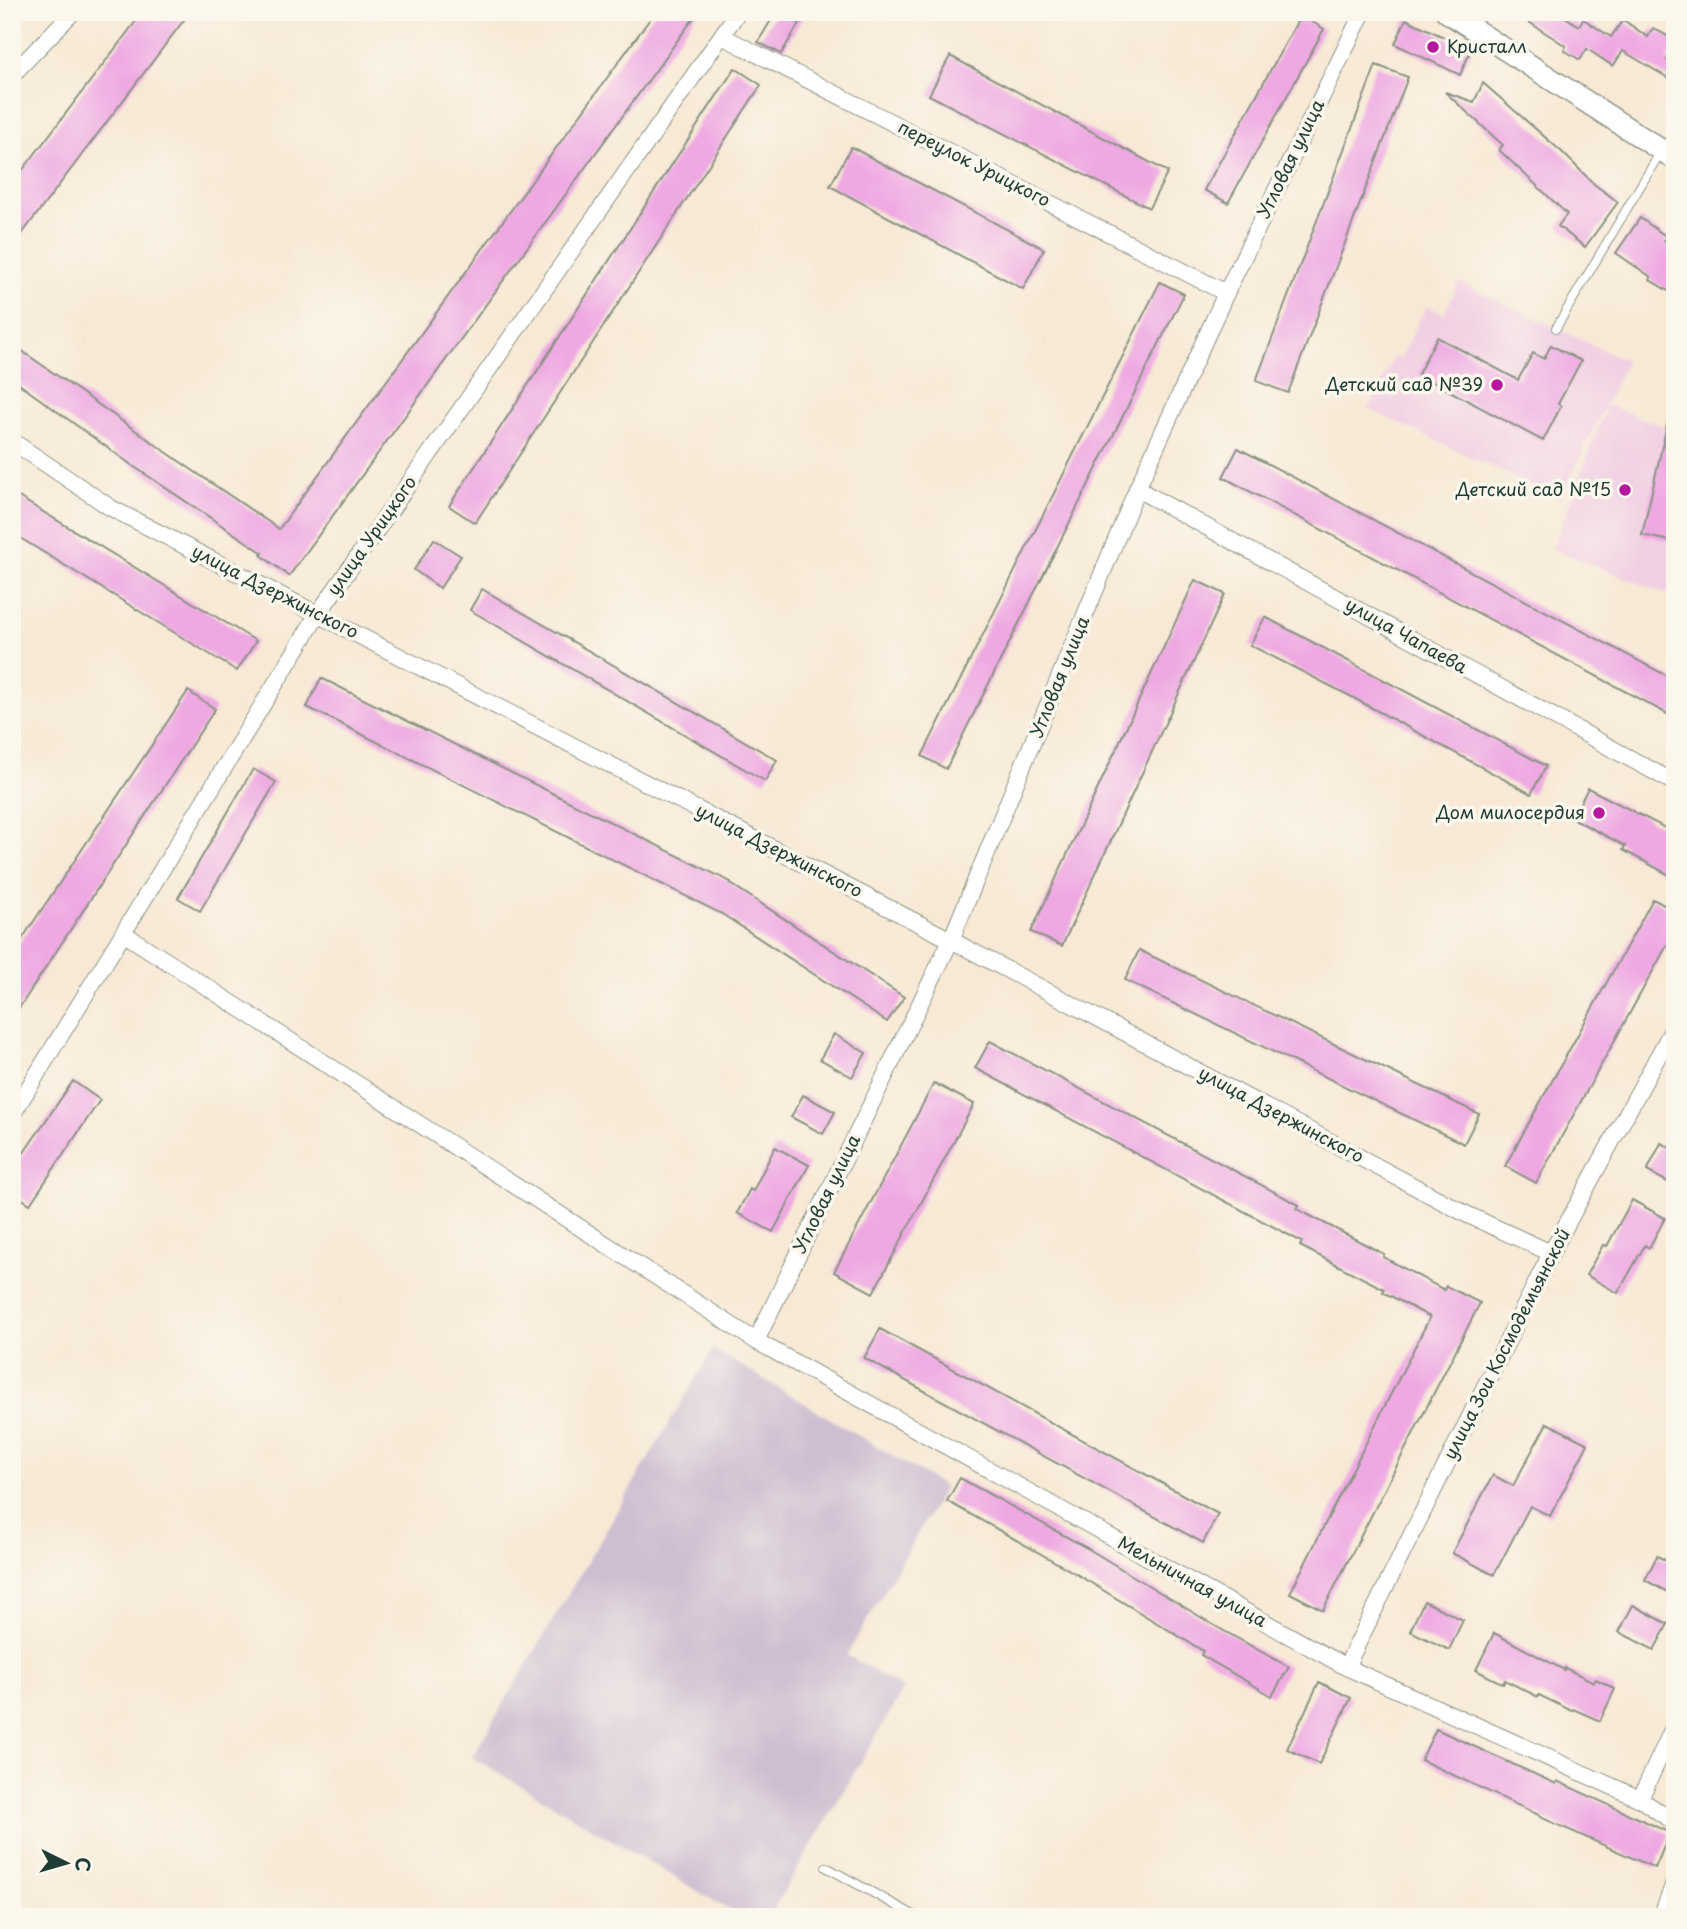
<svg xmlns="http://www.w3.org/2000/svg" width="1687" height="1929" viewBox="0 0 1687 1929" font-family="'Playpen Sans',sans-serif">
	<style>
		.built { fill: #f1d0e3 }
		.industrial { fill: #cebed1 }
		.building { fill: #eea9e2 }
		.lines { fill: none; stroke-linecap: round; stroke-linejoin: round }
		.lane-casing { stroke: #8b9384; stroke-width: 10 }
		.street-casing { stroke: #8b9384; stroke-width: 18 }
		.secondary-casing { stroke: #8b9384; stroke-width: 24 }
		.lane { stroke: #fff; stroke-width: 8 }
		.street { stroke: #fff; stroke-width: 16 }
		.secondary { stroke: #fff; stroke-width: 21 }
		.poi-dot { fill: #b5179e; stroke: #fbf7ec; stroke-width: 2.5 }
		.labels { text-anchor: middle; stroke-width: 7; stroke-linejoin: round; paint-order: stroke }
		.poi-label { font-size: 18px; fill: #1f3d34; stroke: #fbf7ec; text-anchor: end }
		.street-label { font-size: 18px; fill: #1f3d34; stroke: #fbf7ec }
	</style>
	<rect width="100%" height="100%" fill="#fbf7ec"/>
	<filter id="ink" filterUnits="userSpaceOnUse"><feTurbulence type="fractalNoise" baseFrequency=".0143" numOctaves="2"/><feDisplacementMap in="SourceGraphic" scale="14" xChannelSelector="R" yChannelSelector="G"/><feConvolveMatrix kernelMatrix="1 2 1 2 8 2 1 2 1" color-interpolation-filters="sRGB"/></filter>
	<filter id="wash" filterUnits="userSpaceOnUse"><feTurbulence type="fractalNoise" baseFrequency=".00686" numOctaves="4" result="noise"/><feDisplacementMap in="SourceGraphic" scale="28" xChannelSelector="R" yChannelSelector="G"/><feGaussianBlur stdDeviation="1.57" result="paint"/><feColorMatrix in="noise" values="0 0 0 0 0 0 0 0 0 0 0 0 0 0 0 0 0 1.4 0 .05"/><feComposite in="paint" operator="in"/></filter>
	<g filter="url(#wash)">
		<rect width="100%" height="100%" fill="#f7e9d5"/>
		<g class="built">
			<polygon points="1459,282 1626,361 1560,499 1369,409 1394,356 1401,359 1426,306 1444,314"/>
			<polygon points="1607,405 1675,431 1675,597 1552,549"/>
		</g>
		<polygon class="industrial" points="713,1349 945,1487 847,1655 904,1689 769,1917 741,1917 472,1757"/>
		<g id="blocks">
			<g class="building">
				<polygon points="143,12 190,12 12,247 12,184"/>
				<polygon points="655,12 698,12 289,576 261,555 263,553 133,466 12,379 12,344 179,461 279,529"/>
				<polygon points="776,12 806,12 781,54 758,42"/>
				<polygon points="1513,12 1558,12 1579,26 1583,19 1611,37 1623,20 1648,37 1653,28 1675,40 1675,46 1667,60 1675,66 1675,82 1623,51 1613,66 1587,49 1580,60 1564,50 1566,46"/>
				<polygon points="1301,15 1324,29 1228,203 1204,190"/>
				<polygon points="1406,19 1471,50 1460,75 1395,44"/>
				<polygon points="950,56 1168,172 1149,208 929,95"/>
				<polygon points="1376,65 1408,77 1288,393 1256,381"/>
				<polygon points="735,68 761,85 475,523 449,506"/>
				<polygon points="1483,83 1562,152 1594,184 1618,202 1585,247 1558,226 1567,214 1499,150 1503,145 1445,92 1474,102"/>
				<polygon points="851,147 1044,249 1023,289 830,186"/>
				<polygon points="1640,218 1667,237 1664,240 1675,246 1675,295 1650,280 1651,277 1616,253"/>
				<polygon points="1160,282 1184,294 946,769 922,756"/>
				<polygon points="1437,337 1518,380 1533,353 1544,359 1551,345 1581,361 1558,404 1561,406 1543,441 1418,374"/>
				<polygon points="1669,416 1675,416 1675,542 1642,535"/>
				<polygon points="1238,448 1675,680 1675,718 1223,477"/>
				<polygon points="12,493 256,641 237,671 12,533"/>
				<polygon points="434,539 461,556 440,588 414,570"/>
				<polygon points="1195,580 1225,594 1062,946 1031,932"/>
				<polygon points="482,589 777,760 765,781 470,610"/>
				<polygon points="1265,617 1546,766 1531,794 1350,696 1250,645"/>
				<polygon points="321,678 731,882 731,884 904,997 887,1022 722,914 307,707"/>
				<polygon points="188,691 215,709 12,1019 12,954"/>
				<polygon points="253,769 276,782 200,911 178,898"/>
				<polygon points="1588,788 1675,833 1675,878 1623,850 1625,846 1572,818"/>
				<polygon points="1653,899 1675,911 1675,931 1536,1183 1505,1166"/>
				<polygon points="1139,950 1479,1114 1464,1144 1125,980"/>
				<polygon points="834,1034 866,1053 852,1077 820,1059"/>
				<polygon points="990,1041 1299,1205 1297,1209 1384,1254 1383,1257 1444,1290 1446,1286 1480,1303 1323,1610 1290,1593 1430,1317 1383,1292 1384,1289 1300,1246 1302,1242 975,1068"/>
				<polygon points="73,1081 100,1100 30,1204 12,1192 12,1170"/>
				<polygon points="934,1083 974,1104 873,1293 834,1272"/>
				<polygon points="803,1095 835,1112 823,1134 791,1117"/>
				<polygon points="1661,1143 1675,1150 1675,1186 1647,1171"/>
				<polygon points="775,1147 809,1165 773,1232 737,1213 750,1189 753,1191"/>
				<polygon points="1632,1200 1665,1218 1649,1248 1645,1245 1618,1293 1586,1275 1603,1245 1607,1246"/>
				<polygon points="880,1329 1218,1514 1203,1543 864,1358"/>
				<polygon points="1547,1423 1588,1444 1550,1516 1530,1506 1494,1575 1452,1553 1493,1475 1513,1486"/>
				<polygon points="960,1478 1087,1548 1217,1627 1289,1667 1272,1696 1201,1655 1203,1651 1073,1572 947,1501"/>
				<polygon points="1657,1556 1675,1565 1675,1596 1645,1580"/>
				<polygon points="1424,1601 1463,1620 1449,1650 1410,1631"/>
				<polygon points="1633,1605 1668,1624 1654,1650 1619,1632"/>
				<polygon points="1494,1633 1564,1670 1565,1668 1594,1682 1596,1679 1615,1689 1600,1721 1573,1709 1572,1711 1539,1695 1538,1697 1505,1680 1503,1684 1476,1670"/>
				<polygon points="1319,1682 1351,1698 1319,1764 1287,1749"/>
				<polygon points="1436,1729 1556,1784 1557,1781 1670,1833 1655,1868 1540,1817 1541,1816 1421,1760"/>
			</g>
		</g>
	</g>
	<g filter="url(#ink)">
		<use href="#blocks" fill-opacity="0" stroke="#8b9384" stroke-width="2"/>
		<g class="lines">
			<g class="lane-casing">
				<g id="lane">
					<polyline points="1556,328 1660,153"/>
					<polyline points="826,1867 917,1917"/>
				</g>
			</g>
			<g class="street-casing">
				<g id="street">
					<polyline points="722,36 1226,293"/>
					<polyline points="12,75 73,12"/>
					<polyline points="12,441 111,508 951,940 1468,1215 1551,1253"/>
					<polyline points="1137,489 1675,783"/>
					<polyline points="123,933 756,1341 1346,1667 1640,1799"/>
					<polyline points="12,1115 318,614 738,12"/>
					<polyline points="756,1341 951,940 1137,489 1226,293 1363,12"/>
					<polyline points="1346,1667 1551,1253 1675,1025"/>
					<polyline points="1675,1724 1640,1799 1675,1823"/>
					<polyline points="1661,1917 1675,1881"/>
				</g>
			</g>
			<g class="secondary-casing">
				<polyline id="secondary" points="1447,12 1675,159"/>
			</g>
			<use href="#lane" class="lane"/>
			<use href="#street" class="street"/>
			<use href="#secondary" class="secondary"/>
		</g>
	</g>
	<g class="poi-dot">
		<circle cx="1433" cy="47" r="7"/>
		<circle cx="1497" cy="385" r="7"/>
		<circle cx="1625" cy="490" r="7"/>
		<circle cx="1599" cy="813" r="7"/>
	</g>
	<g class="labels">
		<g class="poi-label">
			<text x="1447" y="53" text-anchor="start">Кристалл</text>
			<text x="1483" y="391">Детский сад №39</text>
			<text x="1611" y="496">Детский сад №15</text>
			<text x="1585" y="819">Дом милосердия</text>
		</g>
		<g class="street-label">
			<text transform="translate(1291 159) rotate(-64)" y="6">Угловая улица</text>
			<text transform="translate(974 164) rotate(27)" y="6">переулок Урицкого</text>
			<text transform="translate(372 536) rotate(-55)" y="6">улица Урицкого</text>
			<text transform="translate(275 592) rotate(27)" y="6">улица Дзержинского</text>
			<text transform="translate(1406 636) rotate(29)" y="6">улица Чапаева</text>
			<text transform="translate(1060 677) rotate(-68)" y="6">Угловая улица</text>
			<text transform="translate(779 851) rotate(27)" y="6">улица Дзержинского</text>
			<text transform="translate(1281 1115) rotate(28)" y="6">улица Дзержинского</text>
			<text transform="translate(827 1194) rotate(-64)" y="6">Угловая улица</text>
			<text transform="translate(1507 1344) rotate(-63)" y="6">улица Зои Космодемьянской</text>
			<text transform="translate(1192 1582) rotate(29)" y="6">Мельничная улица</text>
		</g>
	</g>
	<rect width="1687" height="1929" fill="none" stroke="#fbf7ec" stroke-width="42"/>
	<g transform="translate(66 1863) rotate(95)" stroke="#fbf7ec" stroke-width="5" paint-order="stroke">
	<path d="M0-5L12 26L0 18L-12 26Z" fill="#1f3d34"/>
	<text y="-10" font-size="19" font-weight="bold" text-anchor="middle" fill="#1f3d34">С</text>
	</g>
</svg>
